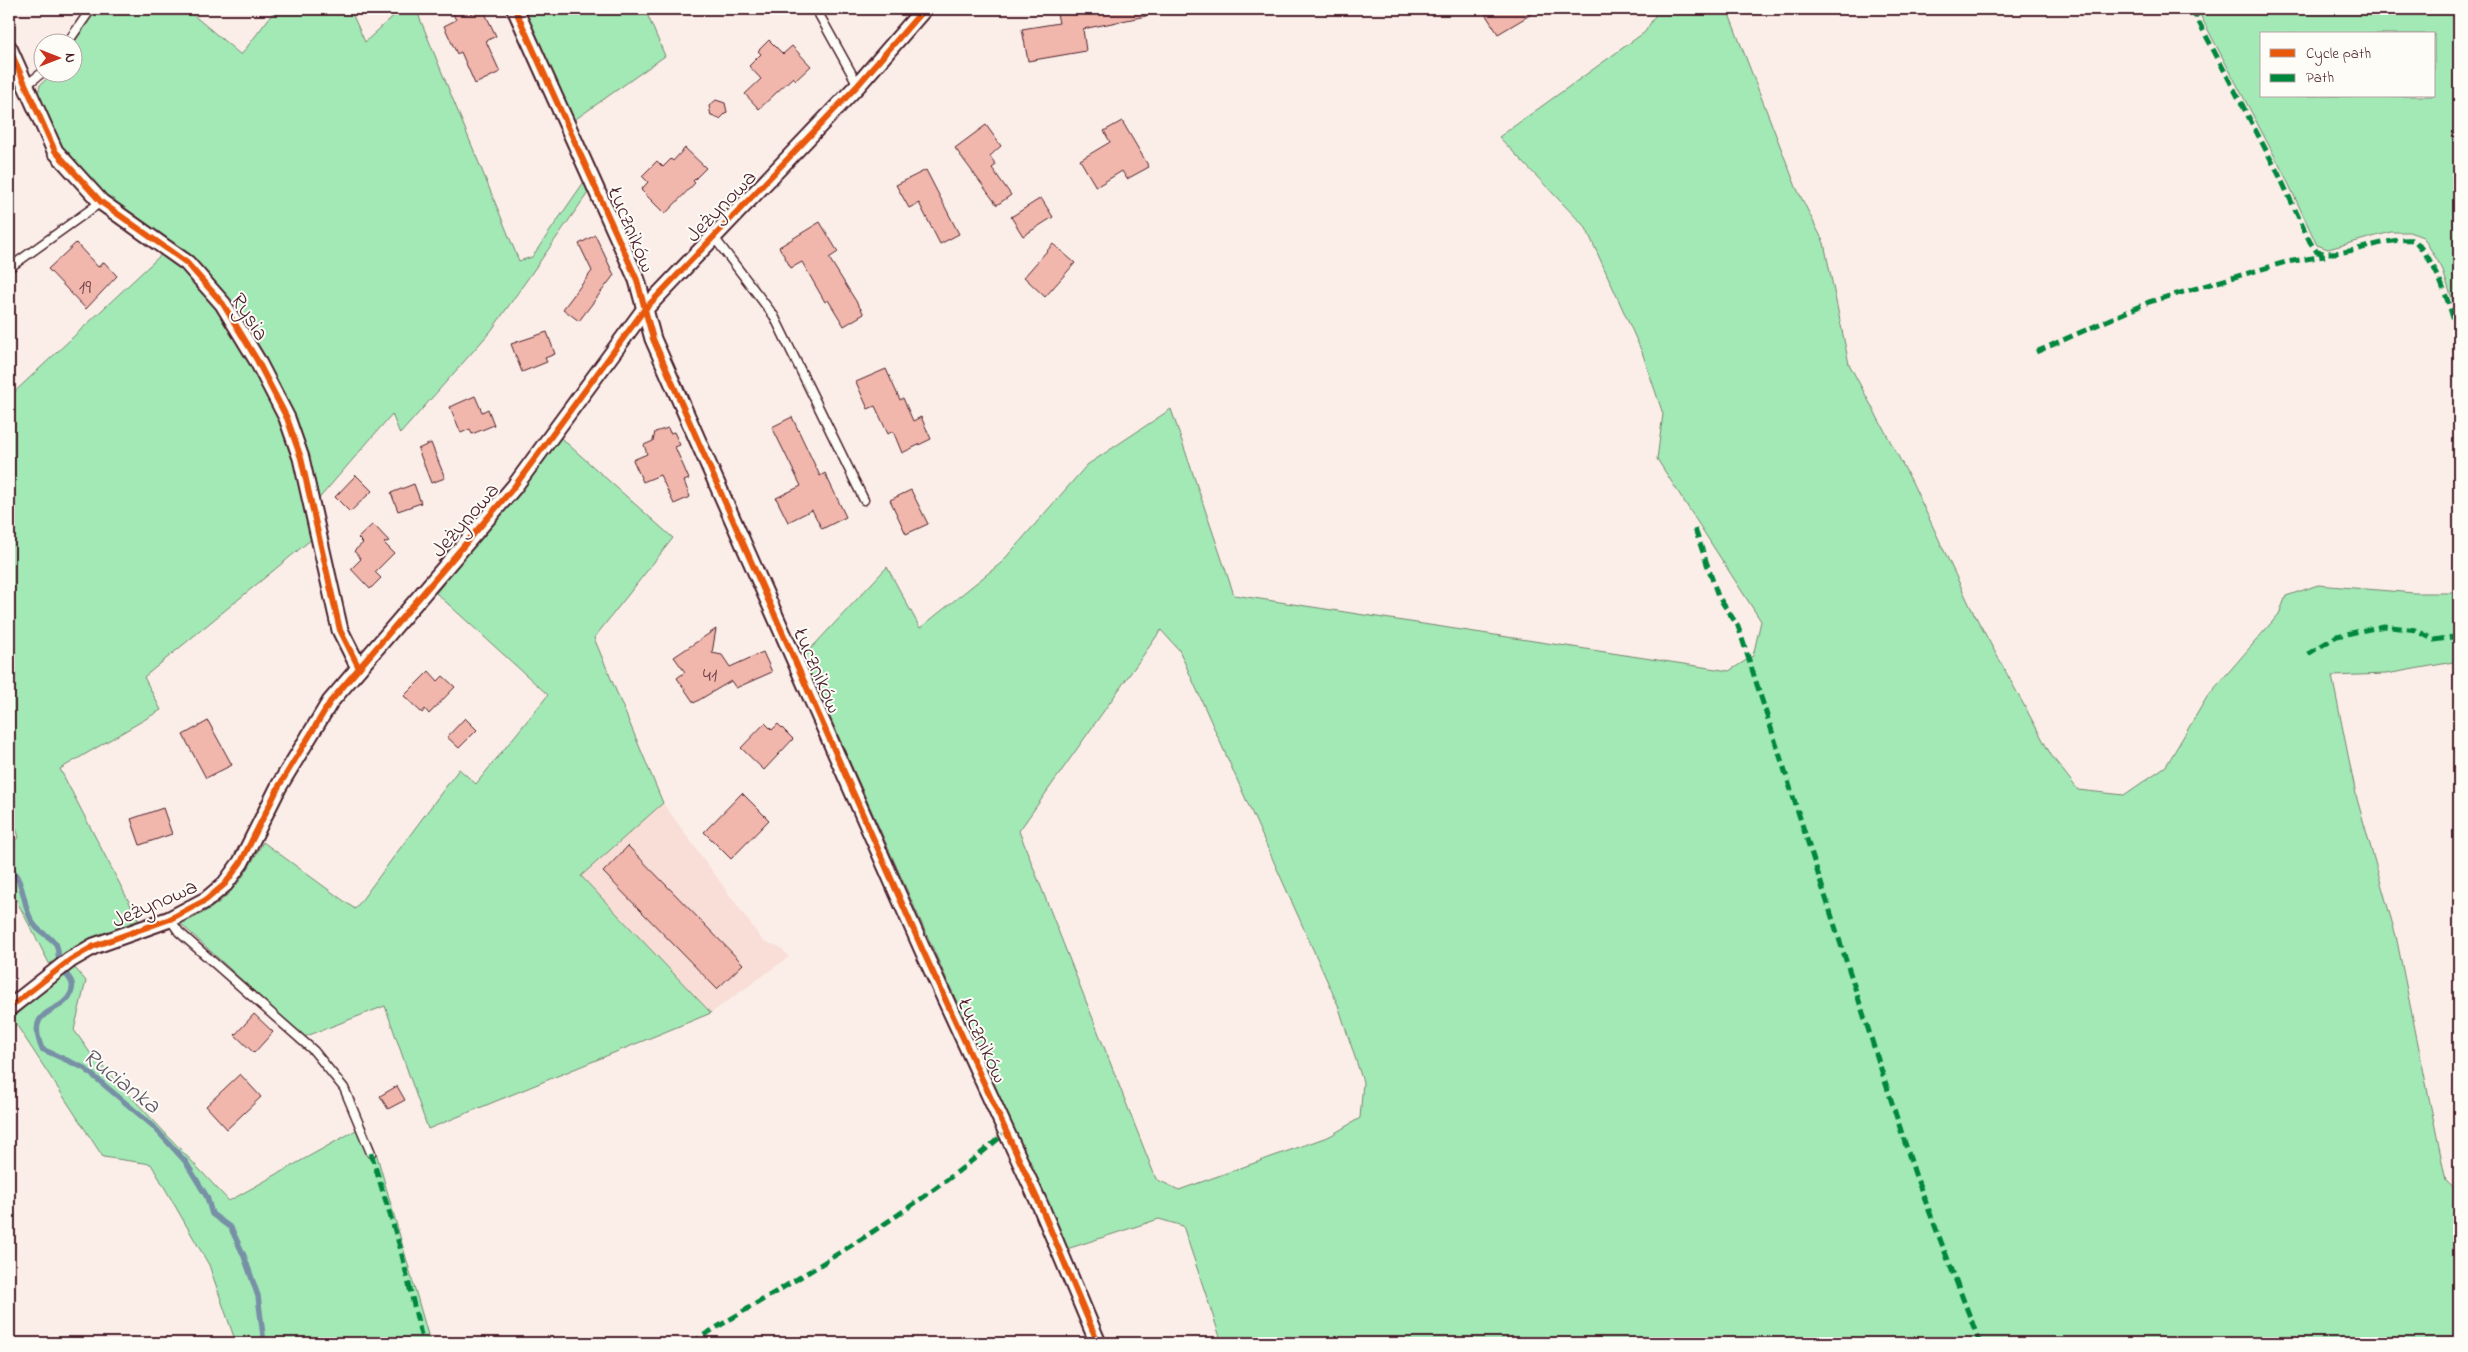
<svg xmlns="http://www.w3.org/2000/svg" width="2468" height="1352" viewBox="0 0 2468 1352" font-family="'Indie Flower',sans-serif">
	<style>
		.built { fill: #f8ded6 }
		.green { fill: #a2e9b5; stroke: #768470; fill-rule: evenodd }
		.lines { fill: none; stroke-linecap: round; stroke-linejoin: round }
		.stream { stroke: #7890a6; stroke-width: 5.5 }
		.building { fill: #f1b7ac; stroke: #4a1f2b }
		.service-casing { stroke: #4a1f2b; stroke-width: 11 }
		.minor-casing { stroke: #4a1f2b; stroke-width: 19 }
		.service { stroke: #fdfcf7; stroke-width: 8 }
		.minor { stroke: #fdfcf7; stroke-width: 15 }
		.quiet { stroke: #00873e; stroke-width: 5; stroke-dasharray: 10 5; stroke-linecap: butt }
		.cycleway-casing { stroke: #fdfcf7; stroke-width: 9 }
		.cycleway { stroke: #e8590c; stroke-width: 6 }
		.labels { text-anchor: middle; stroke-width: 4; stroke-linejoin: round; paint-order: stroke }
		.number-label { font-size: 20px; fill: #74454b }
		.street-label { font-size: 22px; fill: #4a1f2b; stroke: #fdfcf7 }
		.water-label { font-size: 24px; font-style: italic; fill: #615868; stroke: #fdfcf7 }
	</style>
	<rect width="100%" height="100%" fill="#fbeee8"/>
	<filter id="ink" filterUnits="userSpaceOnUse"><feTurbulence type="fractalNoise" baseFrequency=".02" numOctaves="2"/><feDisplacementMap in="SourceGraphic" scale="10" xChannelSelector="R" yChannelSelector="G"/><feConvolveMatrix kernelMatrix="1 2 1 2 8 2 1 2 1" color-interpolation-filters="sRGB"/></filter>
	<g filter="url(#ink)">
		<polygon class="built" points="663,803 763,941 780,947 789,957 711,1013 581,876"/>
		<g class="green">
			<polygon points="97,9 186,9 241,55 276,9 350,9 365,42 401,9 416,9 519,261 532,257 586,179 590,190 491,331 400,434 392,414 316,502 228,301 105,197 59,147 46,119 38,94 40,85 53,73 72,72 73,44"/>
			<polygon points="522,9 645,9 665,56 573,121"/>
			<path d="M1659,9H1727L1796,187L1824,243L1849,364L1912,482L1970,606L2051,755L2078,790L2124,795L2166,766L2207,697L2279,614L2286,596L2318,585L2414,593H2459V661L2386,674L2332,676L2357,799L2396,936L2446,1181L2459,1193V1343H1222L1183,1226L1159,1219L1067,1249L803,657L887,567L920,628L1001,563L1087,465L1171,409L1234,595L1729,671L1753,656L1761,621L1657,459L1663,414L1642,352L1586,228L1499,137L1645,32ZM1161,630L1179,650L1338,1005L1363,1082L1360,1118L1330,1136L1179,1190L1156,1179L1019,831Z"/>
			<path d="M2197,9H2459V320L2442,268L2423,237L2409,232H2391L2328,249L2317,245L2284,174ZM2262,34H2434V96H2262Z"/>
			<polygon points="164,252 185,266 219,306 283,420 297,461 313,538 144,677 161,710 60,769 139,921 92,938 50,965 9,886 9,846 19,837 9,807 9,397"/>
			<path d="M561,438L673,538L594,638L663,803L581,876L711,1013L428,1129L385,1006L304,1037L181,924C228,903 239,886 263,842L355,909L459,769L476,784L548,695L436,593Z"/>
			<polygon points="75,968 86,981 74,1030 91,1054 229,1201 365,1125 376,1152 428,1335 430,1342 434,1343 236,1343 209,1265 151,1164 103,1157 12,1018 58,979"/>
		</g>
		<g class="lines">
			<path class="stream" d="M9,865C27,885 22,911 36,927C41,933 51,937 56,944C59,950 58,957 59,963C62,974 77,979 71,993C62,1015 24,1006 42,1049L84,1068L153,1126L185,1161L207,1197L212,1214L231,1228L244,1256L258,1296L264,1343"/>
		</g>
		<g class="building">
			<polygon points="468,9 471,14 483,9 496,36 486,41 500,72 475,84 461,52 457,54 444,26 456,20 453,14"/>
			<polygon points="1056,9 1146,9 1146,16 1083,29 1086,51 1028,61 1022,29 1059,23"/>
			<polygon points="1482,9 1540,9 1498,34"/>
			<polygon points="769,40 783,54 792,46 811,66 796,80 793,77 759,109 745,94 761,79 749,66 761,54 758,51"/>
			<polygon points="716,100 725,103 727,112 720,119 711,116 709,106"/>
			<polygon points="1122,121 1149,167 1127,179 1122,171 1096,187 1080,160 1110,142 1104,131"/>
			<polygon points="986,125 1001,146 990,156 996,165 992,168 1011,195 997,205 955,148"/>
			<polygon points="685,148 706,168 693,181 695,183 665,214 641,190 648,182 642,176 657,161 663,167 671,159 673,161"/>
			<polygon points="926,170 959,234 940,244 919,203 909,208 896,185"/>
			<polygon points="1041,198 1053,217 1023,236 1011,217"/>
			<polygon points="820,222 838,252 829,258 864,314 844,326 828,300 825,302 802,262 791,268 779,247"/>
			<polygon points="595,235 614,275 579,321 563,309 592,271 579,244"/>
			<polygon points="76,243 98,267 104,262 117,276 86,309 48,269"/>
			<polygon points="1053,244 1075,263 1045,297 1024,277"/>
			<polygon points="547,332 555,354 545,358 547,362 522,372 511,344"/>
			<polygon points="886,369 900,400 903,398 913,421 921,417 931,439 902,453 893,431 888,434 875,406 868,409 856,382"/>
			<polygon points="475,396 482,412 488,409 494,425 472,434 470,429 461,433 450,407"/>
			<polygon points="792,417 820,476 825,473 846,517 822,529 812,510 788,522 776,498 801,486 772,427"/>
			<polygon points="668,428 670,433 674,432 680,445 675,447 689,479 684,481 690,497 674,504 660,475 643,482 633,460 647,454 644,445 653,441 655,432"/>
			<polygon points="431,443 445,478 431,483 418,449"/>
			<polygon points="356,475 372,491 350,512 335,497"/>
			<polygon points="414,484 421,503 398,511 391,493"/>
			<polygon points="911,490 928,524 906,534 890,500"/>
			<polygon points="373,524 389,541 384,543 394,553 375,572 381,578 370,589 351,569 361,559 354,551 363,543 358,538"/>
			<polygon points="716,629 712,653 722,655 730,667 763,652 772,672 736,688 731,681 694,703 677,678 685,672 674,657"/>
			<polygon points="429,671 438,681 443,676 455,687 429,714 425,709 422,713 404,696"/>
			<polygon points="465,718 477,730 459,748 447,737"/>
			<polygon points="208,721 232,765 206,778 183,735"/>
			<polygon points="765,723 772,730 778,724 793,739 764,770 741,748"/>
			<polygon points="742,793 769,820 731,859 704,832"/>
			<polygon points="163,808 172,834 140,845 131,819"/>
			<polygon points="628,846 743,964 717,989 603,872"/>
			<polygon points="254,1014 273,1032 254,1053 235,1035"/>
			<polygon points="240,1074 261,1097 227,1129 206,1106"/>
			<polygon points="397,1086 405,1100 388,1109 380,1096"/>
		</g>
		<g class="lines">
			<g class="service-casing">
				<g id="service">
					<polyline points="816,9 858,85"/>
					<polyline points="68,42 91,9"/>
					<polyline points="25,86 43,72"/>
					<polyline points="713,236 774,316 864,500"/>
					<polyline points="9,268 101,202"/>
					<polyline points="170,919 179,932 314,1051 344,1088 371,1153"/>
				</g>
			</g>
			<g class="minor-casing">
				<g id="minor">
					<polyline points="515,9 637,280 653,339 923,951 1041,1207 1098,1343"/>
					<polyline points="9,48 55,151 101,202 187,263 223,304 257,360 287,418 301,458 340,630 359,668"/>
					<polyline points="9,1008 70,960 94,946 170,919 206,900 225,884 241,862 279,786 330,702 514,487 644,310 858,85 924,9"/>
				</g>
			</g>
			<use href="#service" class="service"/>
			<use href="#minor" class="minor"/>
			<g class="quiet">
				<path d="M2192,9L2279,175L2310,242L2317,252C2350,258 2381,237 2414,240C2439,265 2450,306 2459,340"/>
				<polyline points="2036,352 2149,302 2286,262 2325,256"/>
				<polyline points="1695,529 1718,596 1738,626 1915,1174 1980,1343"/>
				<polyline points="2308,654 2337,636 2384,626 2416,630 2434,640 2459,636"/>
				<polyline points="371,1153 400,1247 421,1335 426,1343"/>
				<path d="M691,1343C797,1278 914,1214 1007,1131"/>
			</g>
			<g class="cycleway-casing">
				<g id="cycleway">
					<polyline points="515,9 637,280 653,339 923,951 1041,1207 1098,1343"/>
					<polyline points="9,48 55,151 101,202 187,263 223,304 257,360 287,418 301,458 340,630 359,668"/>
					<polyline points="9,1008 70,960 94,946 170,919 206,900 225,884 241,862 279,786 330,702 514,487 644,310 858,85 924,9"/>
				</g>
			</g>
			<use href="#cycleway" class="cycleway"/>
		</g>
	</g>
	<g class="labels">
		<g class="number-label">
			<text x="85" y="293">19</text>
			<text x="710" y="681">41</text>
		</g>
		<g class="street-label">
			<text transform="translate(720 205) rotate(-46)" y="8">Jeżynowa</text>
			<text transform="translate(633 229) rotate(67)" y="8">Łuczników</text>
			<text transform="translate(251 316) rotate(58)" y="8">Rysia</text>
			<text transform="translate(464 519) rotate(-49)" y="8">Jeżynowa</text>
			<text transform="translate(819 670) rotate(66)" y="8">Łuczników</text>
			<text transform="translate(154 902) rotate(-24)" y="8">Jeżynowa</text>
			<text transform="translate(984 1040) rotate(65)" y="8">Łuczników</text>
		</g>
		<g class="water-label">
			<text transform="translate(122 1080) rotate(38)" y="8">Rucianka</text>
		</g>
	</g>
	<rect width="2468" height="1352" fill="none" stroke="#fdfcf7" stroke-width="30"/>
	<rect x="15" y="15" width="2438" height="1322" fill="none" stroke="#4a1f2b" stroke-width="2" filter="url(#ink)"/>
	<rect x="2260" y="32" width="175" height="65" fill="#fdfcf7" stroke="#b5a4a5"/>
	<rect x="2270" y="49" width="25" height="8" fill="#e8590c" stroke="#b5a4a5"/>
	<text x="2306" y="58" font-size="15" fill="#4a1f2b">Cycle path</text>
	<rect x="2270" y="74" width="25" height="8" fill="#00873e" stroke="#b5a4a5"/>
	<text x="2306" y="82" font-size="15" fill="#4a1f2b">Path</text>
	<g transform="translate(58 58) rotate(90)"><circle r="24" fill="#fdfcf7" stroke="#b5a4a5"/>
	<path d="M0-4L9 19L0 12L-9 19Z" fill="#c8321e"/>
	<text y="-8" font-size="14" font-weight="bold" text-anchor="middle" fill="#4a1f2b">N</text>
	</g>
</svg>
